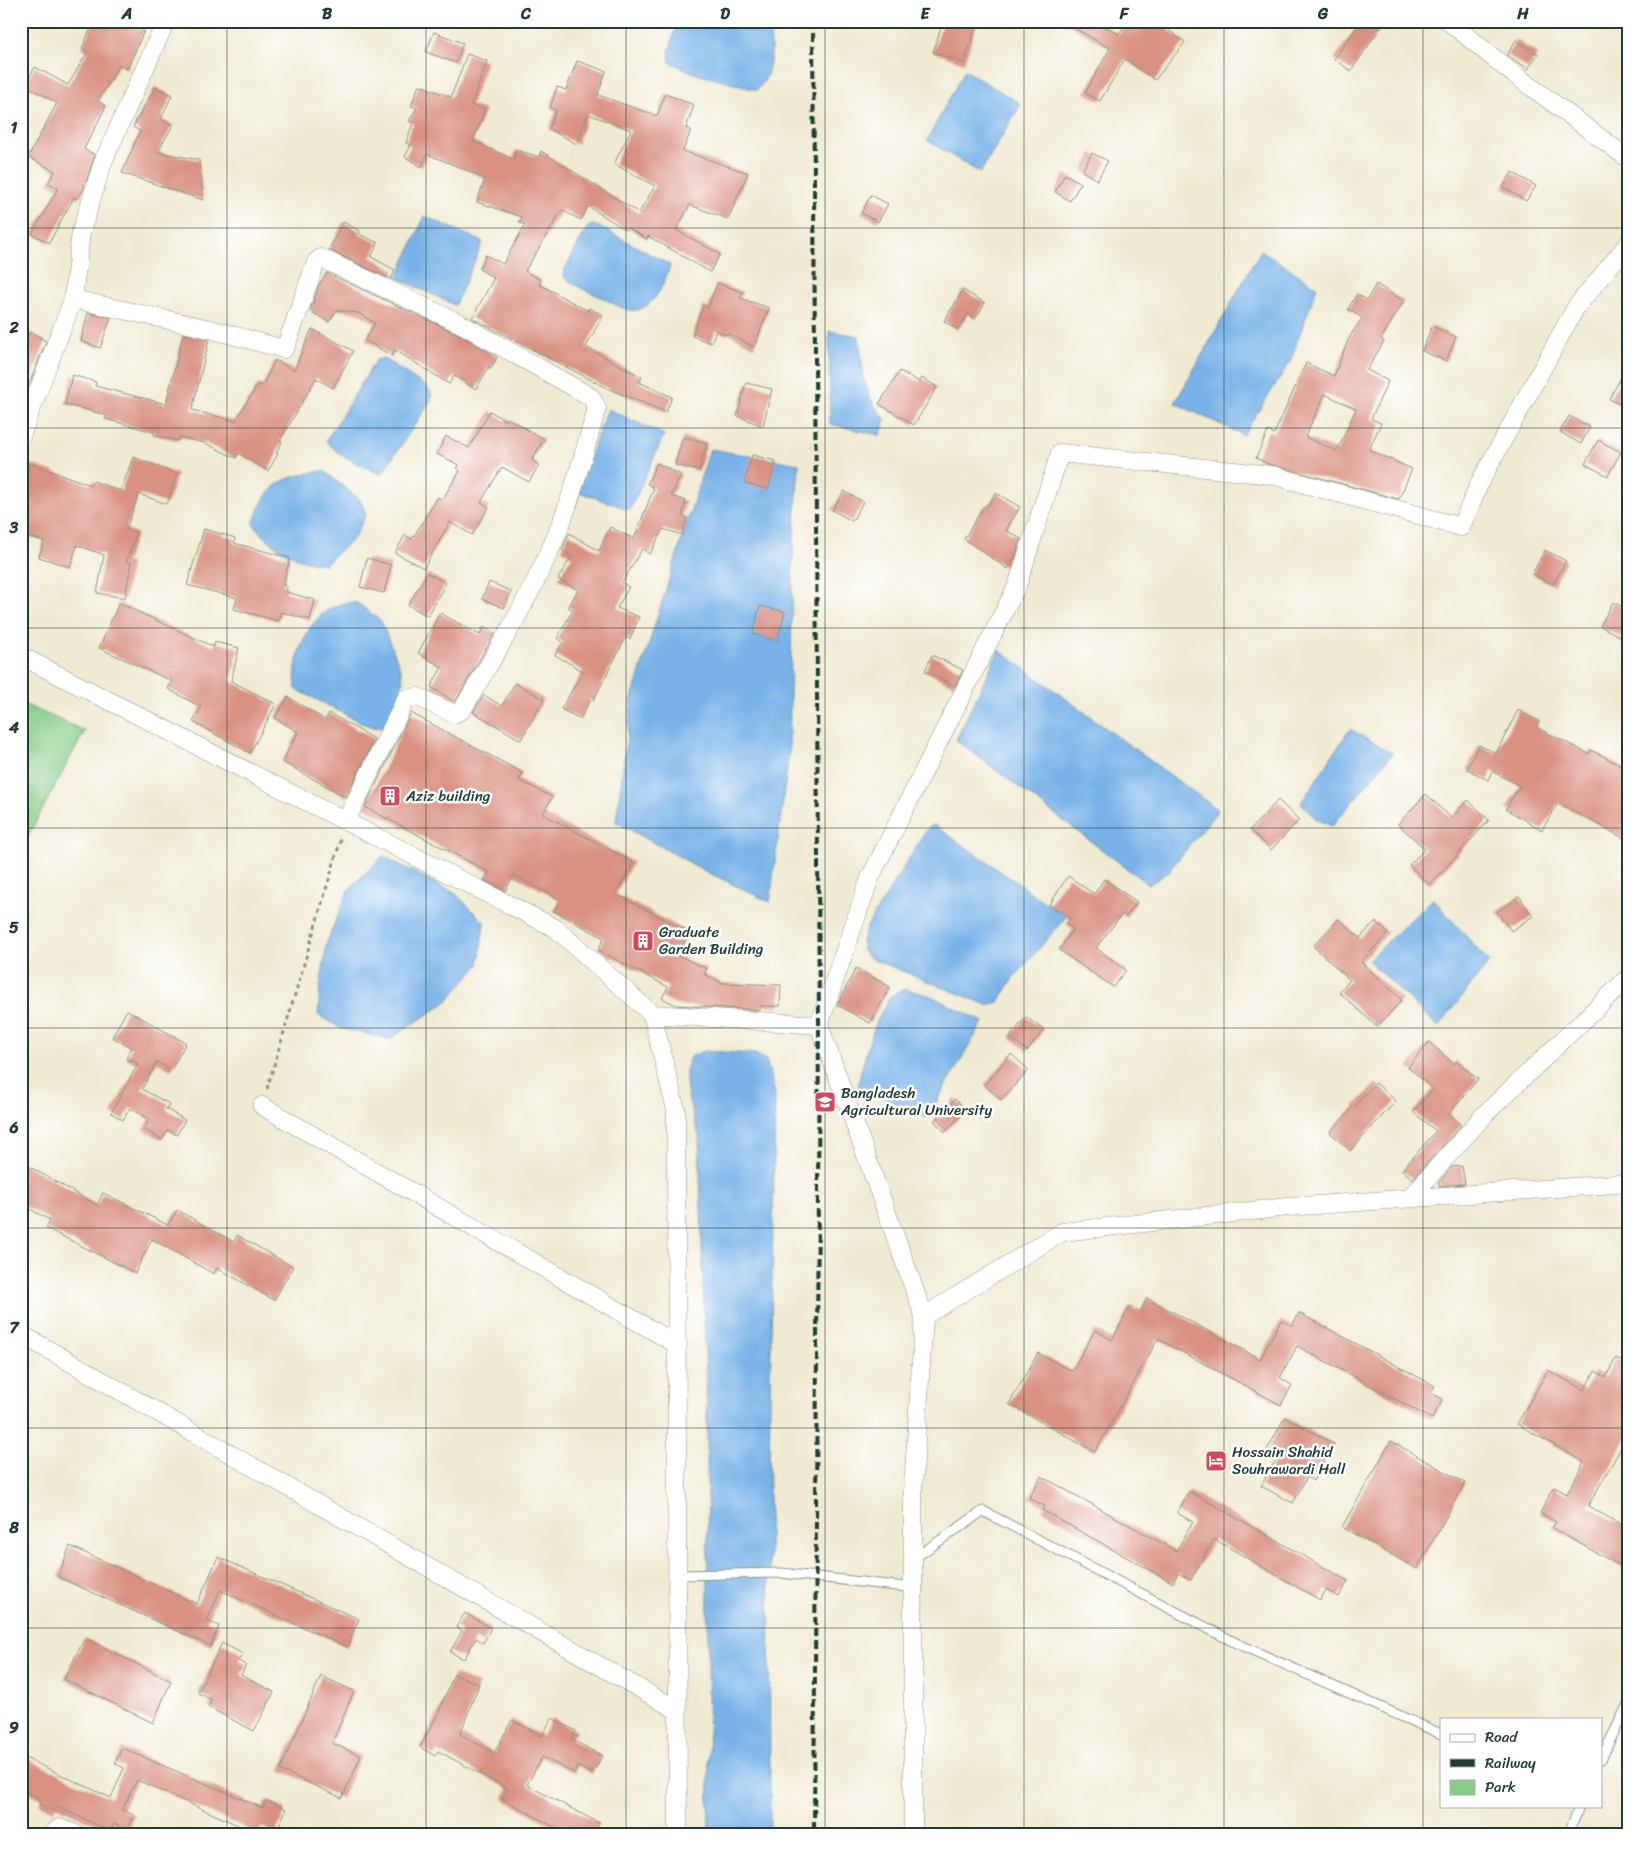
<svg xmlns="http://www.w3.org/2000/svg" width="1650" height="1855" viewBox="0 0 1650 1855" font-family="Sriracha,sans-serif">
	<style>
		.green { fill: #86cb86; stroke: #52845d }
		.water { fill: #78b2e8; stroke: #4c788e }
		.building { fill: #d99182; fill-rule: evenodd }
		.lines { fill: none; stroke-linecap: round; stroke-linejoin: round }
		.service-casing { stroke: #879482; stroke-width: 11 }
		.minor-casing { stroke: #879482; stroke-width: 19 }
		.path { stroke: #879482; stroke-width: 3; stroke-dasharray: 4 4; stroke-linecap: butt }
		.service { stroke: #fff; stroke-width: 9 }
		.minor { stroke: #fff; stroke-width: 18 }
		.rail { stroke: #1f3d34; stroke-width: 4; stroke-dasharray: 8 4; stroke-linecap: butt }
		.grid { fill: none; stroke: #1f3d34; stroke-width: 1; stroke-opacity: 0.55 }
		.labels { text-anchor: middle; stroke-width: 5; stroke-linejoin: round; paint-order: stroke }
		.poi-label { font-size: 15px; fill: #1f3d34; stroke: #fff; text-anchor: start }
		.neatline { fill: none; stroke: #1f3d34; stroke-width: 2 }
		.grid-label { font-size: 16px; text-anchor: middle; font-weight: bold; fill: #1f3d34 }
	</style>
	<rect width="100%" height="100%" fill="#fff"/>
	<filter id="ink" filterUnits="userSpaceOnUse"><feTurbulence type="fractalNoise" baseFrequency=".02" numOctaves="2"/><feDisplacementMap in="SourceGraphic" scale="10" xChannelSelector="R" yChannelSelector="G"/><feConvolveMatrix kernelMatrix="1 2 1 2 8 2 1 2 1" color-interpolation-filters="sRGB"/></filter>
	<filter id="wash" filterUnits="userSpaceOnUse"><feTurbulence type="fractalNoise" baseFrequency=".0096" numOctaves="4" result="noise"/><feDisplacementMap in="SourceGraphic" scale="20" xChannelSelector="R" yChannelSelector="G"/><feGaussianBlur stdDeviation="1.12" result="paint"/><feColorMatrix in="noise" values="0 0 0 0 0 0 0 0 0 0 0 0 0 0 0 0 0 1.4 0 .05"/><feComposite in="paint" operator="in"/></filter>
	<g filter="url(#wash)">
		<rect width="100%" height="100%" fill="#efead1"/>
		<polygon class="green" points="21,703 85,731 21,849"/>
		<g class="water">
			<path d="M678,21H756L769,30C773,50 772,76 757,90L696,74L670,62L669,51Z"/>
			<polygon points="965,70 1021,104 980,173 927,140"/>
			<polygon points="425,216 483,242 455,305 397,278"/>
			<path d="M592,225L602,228L670,265C665,283 653,313 629,310C620,308 609,301 601,297C588,291 574,286 564,277L565,269L587,228Z"/>
			<polygon points="1261,250 1317,287 1290,362 1243,435 1175,403"/>
			<path d="M829,331L859,336C864,373 860,390 886,420L880,435L830,424Z"/>
			<polygon points="383,358 428,388 432,395 429,404 381,475 341,455 326,441 376,360"/>
			<polygon points="608,409 664,435 630,510 576,491"/>
			<polygon points="710,449 799,464 793,554 789,752 770,902 707,872 616,822 632,698"/>
			<path d="M324,471L360,500L366,514L354,538L325,564C294,561 273,548 253,524C268,481 282,477 324,471Z"/>
			<path d="M356,602L381,621L401,670L403,683L387,724L376,728L362,723L296,689C291,652 313,601 356,602Z"/>
			<polygon points="999,650 1218,810 1168,872 1149,885 956,740"/>
			<polygon points="1350,729 1393,753 1332,826 1316,819 1301,803"/>
			<path d="M934,825L1066,917L1012,980L999,1002L987,1005L870,958C857,949 862,941 866,928L928,828Z"/>
			<polygon points="383,856 456,894 484,922 479,965 445,1003 390,1039 340,1028 318,1015 320,988 327,942 349,889"/>
			<polygon points="1433,899 1489,962 1438,1027 1368,960"/>
			<path d="M906,989L931,996L983,1022L927,1118L858,1086C863,1060 874,1020 890,998C894,992 899,991 906,989Z"/>
			<path d="M705,1051L755,1054L766,1060L775,1093L769,1469L770,1834H709L707,1420L699,1136C693,1113 678,1078 691,1056Z"/>
		</g>
		<g id="blocks">
			<g class="building">
				<polygon points="94,21 123,21 144,31 127,69 119,65 98,101 106,106 84,149 95,155 83,190 78,199 74,197 49,243 32,234 58,188 48,183 55,171 28,157 57,103 25,85 35,67 68,85 88,51 82,48"/>
				<polygon points="943,21 978,21 964,63 933,52"/>
				<polygon points="1061,21 1096,21 1119,34 1127,21 1156,21 1185,42 1155,80 1125,59 1100,101 1085,93 1110,48"/>
				<polygon points="1361,21 1385,21 1351,71 1334,59"/>
				<polygon points="434,32 463,43 456,63 426,52"/>
				<polygon points="1516,40 1538,54 1528,69 1507,55"/>
				<polygon points="467,54 487,61 471,105 485,110 473,141 513,159 516,150 539,157 541,151 639,213 655,186 614,164 631,130 588,114 577,144 549,129 556,110 550,108 557,87 566,90 577,61 606,71 598,95 657,116 665,94 694,105 686,128 691,130 683,151 748,173 728,219 690,205 676,230 720,254 710,272 648,236 647,239 628,228 626,230 588,206 581,220 562,210 525,271 541,280 539,284 588,311 589,308 603,315 586,347 642,377 639,382 672,397 666,412 609,389 472,318 494,278 479,269 486,255 503,264 525,225 519,222 522,217 477,202 485,179 471,172 427,154 422,167 405,157 411,145 406,143 413,123 409,121 417,108 411,106 419,85 451,97"/>
				<polygon points="155,87 172,95 161,119 173,125 158,152 199,160 203,200 122,173 140,131 133,127"/>
				<polygon points="1092,153 1108,161 1097,180 1082,171"/>
				<polygon points="1512,172 1536,186 1526,201 1503,187"/>
				<polygon points="1065,174 1081,183 1070,201 1055,192"/>
				<polygon points="871,195 888,204 878,222 861,213"/>
				<polygon points="343,222 360,231 359,234 378,243 371,257 395,270 391,279 329,250"/>
				<polygon points="327,273 456,333 497,357 491,369 489,367 476,389 454,376 449,384 395,350 392,356 365,340 375,323 358,313 337,310 329,322 310,311 319,285"/>
				<polygon points="717,283 743,292 740,298 769,308 754,347 728,333 727,335 716,331 711,343 692,336 703,306 708,308"/>
				<path d="M1376,284L1404,301L1381,339L1384,341L1367,370L1388,381L1371,419L1381,423L1369,450L1412,469L1399,499L1268,464L1256,458L1268,431L1274,434L1306,363L1334,376L1349,338L1362,318L1348,309L1357,294L1367,300ZM1325,394L1356,409L1337,451L1305,437Z"/>
				<polygon points="963,290 985,303 975,319 968,314 958,330 944,321"/>
				<polygon points="88,313 111,318 100,348 81,341"/>
				<polygon points="1432,326 1456,337 1446,361 1422,351"/>
				<polygon points="312,329 353,351 333,388 316,378 280,441 282,442 276,453 278,454 268,471 238,453 236,458 205,443 179,437 178,441 154,435 154,432 105,419 106,415 65,404 72,375 96,382 95,386 166,404 183,334 209,340 192,410 235,421 258,384 262,386 275,360 294,370"/>
				<polygon points="30,332 46,341 21,405 21,349"/>
				<polygon points="1629,363 1629,409 1609,399"/>
				<polygon points="900,371 919,382 922,378 937,387 914,425 879,404"/>
				<polygon points="746,383 772,389 763,426 737,416"/>
				<polygon points="490,411 506,421 507,418 544,439 532,460 539,465 529,482 502,467 481,502 489,507 472,535 450,522 424,568 395,553 405,535 412,539 438,497 442,500 460,471 457,469 459,465 437,454 446,436 469,448"/>
				<polygon points="1569,416 1590,427 1581,444 1560,432"/>
				<polygon points="683,437 707,443 699,471 675,465"/>
				<polygon points="1598,440 1621,452 1608,476 1585,464"/>
				<polygon points="752,455 776,461 768,489 744,483"/>
				<polygon points="133,457 177,474 167,504 139,494 126,529 137,533 126,562 131,563 125,598 97,593 104,555 77,545 70,567 39,557 44,541 21,535 21,490 31,464 91,485 93,481 121,491"/>
				<polygon points="657,463 681,475 671,496 686,501 682,516 687,518 682,535 663,529 650,554 642,549 622,583 629,587 617,608 639,617 630,639 626,637 593,701 590,700 580,719 561,709 583,671 555,655 563,642 557,638 573,610 568,607 578,590 558,579 572,556 562,550 569,533 599,551 610,527 634,539 654,488 647,484"/>
				<polygon points="844,491 863,502 852,521 832,510"/>
				<polygon points="996,493 1020,507 1006,530 1021,539 1015,557 1008,569 964,539 984,506 986,508"/>
				<polygon points="204,529 235,538 234,543 290,558 283,585 287,587 286,592 315,600 310,620 281,612 278,621 234,609 237,598 187,585"/>
				<polygon points="1545,550 1566,561 1553,585 1532,574"/>
				<polygon points="367,558 391,565 384,593 360,587"/>
				<polygon points="427,573 446,583 428,616 408,605"/>
				<polygon points="489,582 511,591 504,608 482,599"/>
				<polygon points="1613,602 1629,610 1629,623 1621,637 1600,626"/>
				<polygon points="119,603 214,647 215,642 239,648 231,681 276,704 250,753 193,722 201,707 168,689 172,681 99,648"/>
				<polygon points="760,606 785,612 777,641 753,634"/>
				<polygon points="440,613 480,635 484,627 495,633 455,702 431,687 442,667 418,653"/>
				<polygon points="932,655 963,670 955,686 925,671"/>
				<polygon points="515,683 544,699 521,740 473,712 484,695 502,706"/>
				<polygon points="288,697 325,720 329,713 374,739 346,797 282,762 298,732 275,718"/>
				<polygon points="1518,710 1539,721 1536,727 1589,754 1591,750 1629,770 1629,841 1558,803 1542,830 1506,809 1520,786 1492,771 1488,780 1467,769 1479,745 1496,753"/>
				<polygon points="411,713 523,773 519,780 552,797 543,814 633,862 616,894 689,932 677,955 707,969 704,974 722,983 781,985 780,1006 760,1006 760,1010 676,1005 662,998 668,987 598,950 604,938 554,911 560,900 514,875 505,891 484,880 489,872 365,807"/>
				<polygon points="1426,794 1451,818 1468,800 1489,820 1430,885 1409,865 1425,849 1398,824"/>
				<polygon points="1278,800 1299,820 1271,850 1250,830"/>
				<polygon points="1068,876 1094,894 1104,879 1137,902 1126,917 1122,914 1096,948 1126,970 1113,987 1059,950 1073,929 1066,924 1070,918 1049,905"/>
				<polygon points="1519,896 1533,916 1511,931 1497,912"/>
				<polygon points="1339,919 1360,938 1376,921 1388,933 1361,962 1402,1000 1377,1027 1339,992 1350,980 1313,946"/>
				<polygon points="856,968 890,987 870,1023 837,1005"/>
				<polygon points="127,1010 186,1043 171,1070 157,1062 142,1089 169,1104 166,1109 185,1120 177,1135 168,1130 162,1140 144,1130 149,1119 130,1108 123,1120 111,1113 138,1064 126,1058 132,1048 112,1037"/>
				<polygon points="1026,1017 1044,1030 1027,1051 1010,1037"/>
				<polygon points="1429,1042 1454,1064 1456,1061 1478,1079 1449,1114 1461,1125 1413,1179 1402,1170 1436,1131 1413,1112 1433,1089 1408,1067"/>
				<polygon points="1011,1054 1029,1070 1001,1100 984,1085"/>
				<polygon points="1376,1083 1396,1101 1350,1151 1330,1132"/>
				<polygon points="955,1099 967,1110 945,1132 934,1121"/>
				<polygon points="21,1162 97,1205 103,1193 168,1225 177,1210 234,1242 237,1235 293,1267 274,1300 217,1268 214,1274 152,1239 135,1273 46,1228 50,1220 21,1204"/>
				<polygon points="1462,1166 1465,1184 1439,1186 1439,1182 1452,1167"/>
				<polygon points="1147,1298 1260,1359 1281,1320 1292,1326 1299,1313 1435,1386 1431,1393 1443,1399 1432,1419 1297,1346 1280,1378 1292,1385 1281,1405 1158,1339 1095,1452 1009,1404 1038,1353 1072,1371 1095,1330 1112,1340 1130,1306 1140,1312"/>
				<polygon points="1616,1358 1629,1365 1629,1434 1588,1506 1629,1529 1629,1571 1552,1528 1556,1522 1540,1513 1554,1487 1567,1494 1584,1462 1517,1424 1548,1370 1584,1390 1595,1371 1606,1377"/>
				<polygon points="1285,1417 1334,1444 1313,1481 1307,1477 1293,1503 1261,1486 1277,1458 1266,1452"/>
				<polygon points="1391,1441 1465,1483 1417,1569 1342,1527"/>
				<polygon points="1041,1476 1176,1551 1193,1522 1177,1513 1189,1491 1348,1581 1339,1597 1326,1590 1320,1600 1214,1539 1191,1580 1178,1573 1173,1583 1042,1510 1045,1506 1029,1498"/>
				<polygon points="70,1546 197,1604 218,1557 359,1619 347,1647 220,1590 207,1621 219,1626 211,1646 58,1577"/>
				<polygon points="465,1613 491,1628 483,1643 476,1638 464,1659 450,1652 462,1631 456,1627"/>
				<polygon points="85,1638 171,1681 153,1723 64,1679"/>
				<polygon points="222,1643 243,1654 238,1661 246,1665 241,1675 274,1692 254,1731 208,1707 212,1700 198,1693"/>
				<polygon points="454,1674 479,1684 460,1734 494,1753 512,1720 542,1736 552,1718 576,1731 571,1739 602,1756 592,1774 578,1766 574,1773 542,1757 527,1785 599,1823 594,1834 567,1834 503,1799 508,1789 438,1751 435,1756 420,1747 438,1714"/>
				<polygon points="321,1676 354,1691 332,1743 361,1756 342,1798 280,1770"/>
				<polygon points="122,1748 263,1808 266,1800 286,1809 276,1833 262,1827 258,1834 137,1780 122,1810 134,1815 127,1830 114,1824 110,1831 56,1806 54,1811 39,1804 42,1799 21,1789 21,1756 111,1798 124,1768 115,1763"/>
			</g>
		</g>
	</g>
	<g filter="url(#ink)">
		<use href="#blocks" fill-opacity="0" stroke="#879482" stroke-width="1"/>
		<g class="lines">
			<g class="service-casing">
				<g id="service">
					<polyline points="913,1559 983,1511 1234,1642 1441,1734"/>
					<polyline points="677,1575 781,1573 914,1588"/>
					<polyline points="1601,1759 1629,1702"/>
					<polyline points="1569,1834 1579,1806"/>
				</g>
			</g>
			<g class="minor-casing">
				<g id="minor">
					<polyline points="1448,21 1511,72 1629,159"/>
					<path d="M73,299L210,329L284,349L286,346L316,262L321,258L461,324L591,397L597,408C586,446 576,484 562,521C537,587 498,650 462,710L454,714L418,697L406,699L346,821"/>
					<polyline points="21,436 73,299 81,232 103,162 166,21"/>
					<polyline points="21,656 555,928 652,1014 676,1110 678,1834"/>
					<polyline points="652,1014 819,1025 924,1316"/>
					<polyline points="819,1025 870,878 1017,586 1060,453 1272,475 1461,527 1480,482 1576,307 1629,243"/>
					<polyline points="262,1106 678,1345"/>
					<polyline points="1410,1198 1486,1113 1629,977"/>
					<polyline points="21,1334 677,1710"/>
					<polyline points="52,1834 59,1828 75,1834"/>
					<polyline points="913,1834 913,1490 924,1316 1062,1232 1288,1207 1629,1183"/>
				</g>
			</g>
			<polyline class="path" points="267,1089 341,839"/>
			<use href="#service" class="service"/>
			<use href="#minor" class="minor"/>
			<polyline class="rail" points="813,21 819,1025 814,1834"/>
		</g>
	</g>
	<path class="grid" d="M227,21V1834M426,21V1834M626,21V1834M825,21V1834M1024,21V1834M1224,21V1834M1423,21V1834M21,228H1629M21,428H1629M21,628H1629M21,828H1629M21,1028H1629M21,1228H1629M21,1428H1629M21,1628H1629"/>
	<defs>
		<g id="building-square" transform="scale(1.125)"><rect x="-9" y="-9" width="18" height="18" rx="4" fill="#d1495b" stroke="#fff"/><path d="M-4-6H4V6H1V3H-1V6H-4ZM-2.5-4.3h1.7v1.8h-1.7ZM.8-4.3h1.7v1.8H.8ZM-2.5-1h1.7V.8h-1.7ZM.8-1h1.7V.8H.8Z" fill="#fff"/></g>
		<g id="university-square" transform="scale(1.125)"><rect x="-9" y="-9" width="18" height="18" rx="4" fill="#d1495b" stroke="#fff"/><path d="M0-5L7-2L0 1L-7-2ZM-4 1L0 2.5L4 1V4Q0 6-4 4Z" fill="#fff"/></g>
		<g id="hotel-square" transform="scale(1.125)"><rect x="-9" y="-9" width="18" height="18" rx="4" fill="#d1495b" stroke="#fff"/><path d="M-6-4.5h1.5V1H6V5H4.5V3h-9V5H-6ZM-4 0a1.8 1.8 0 1 1 3.6 0ZM.5 0V-2.5h3Q6-2.5 6 0Z" fill="#fff"/></g>
	</defs>
	<g fill-rule="evenodd">
		<use href="#building-square" x="390" y="796"/>
		<use href="#building-square" x="643" y="941"/>
		<use href="#university-square" x="825" y="1102"/>
		<use href="#hotel-square" x="1216" y="1461"/>
	</g>
	<g class="labels">
		<g class="poi-label">
			<text x="406" y="801">Aziz building</text>
			<text x="659" y="937">Graduate<tspan x="659" dy="17">Garden Building</tspan></text>
			<text x="841" y="1098">Bangladesh<tspan x="841" dy="17">Agricultural University</tspan></text>
			<text x="1232" y="1457">Hossain Shahid<tspan x="1232" dy="17">Souhrawardi Hall</tspan></text>
		</g>
	</g>
	<rect width="1650" height="1855" fill="none" stroke="#fff" stroke-width="55"/>
	<rect x="1440" y="1718" width="162" height="90" fill="#ffffff" stroke="#a5b1ae"/>
	<rect x="1450" y="1734" width="25" height="8" fill="#ffffff" stroke="#a5b1ae"/>
	<text x="1485" y="1742" font-size="15" fill="#1f3d34">Road</text>
	<rect x="1450" y="1759" width="25" height="8" fill="#1f3d34" stroke="#a5b1ae"/>
	<text x="1485" y="1768" font-size="15" fill="#1f3d34">Railway</text>
	<rect x="1450" y="1780" width="25" height="15" fill="#86cb86" stroke="#a5b1ae"/>
	<text x="1485" y="1792" font-size="15" fill="#1f3d34">Park</text>
	<rect x="28" y="28" width="1594" height="1800" class="neatline"/>
	<g class="grid-label">
		<text x="127" y="19">A</text>
		<text x="327" y="19">B</text>
		<text x="526" y="19">C</text>
		<text x="725" y="19">D</text>
		<text x="925" y="19">E</text>
		<text x="1124" y="19">F</text>
		<text x="1323" y="19">G</text>
		<text x="1523" y="19">H</text>
		<text x="14" y="133">1</text>
		<text x="14" y="333">2</text>
		<text x="14" y="533">3</text>
		<text x="14" y="733">4</text>
		<text x="14" y="933">5</text>
		<text x="14" y="1133">6</text>
		<text x="14" y="1333">7</text>
		<text x="14" y="1533">8</text>
		<text x="14" y="1733">9</text>
	</g>
</svg>
